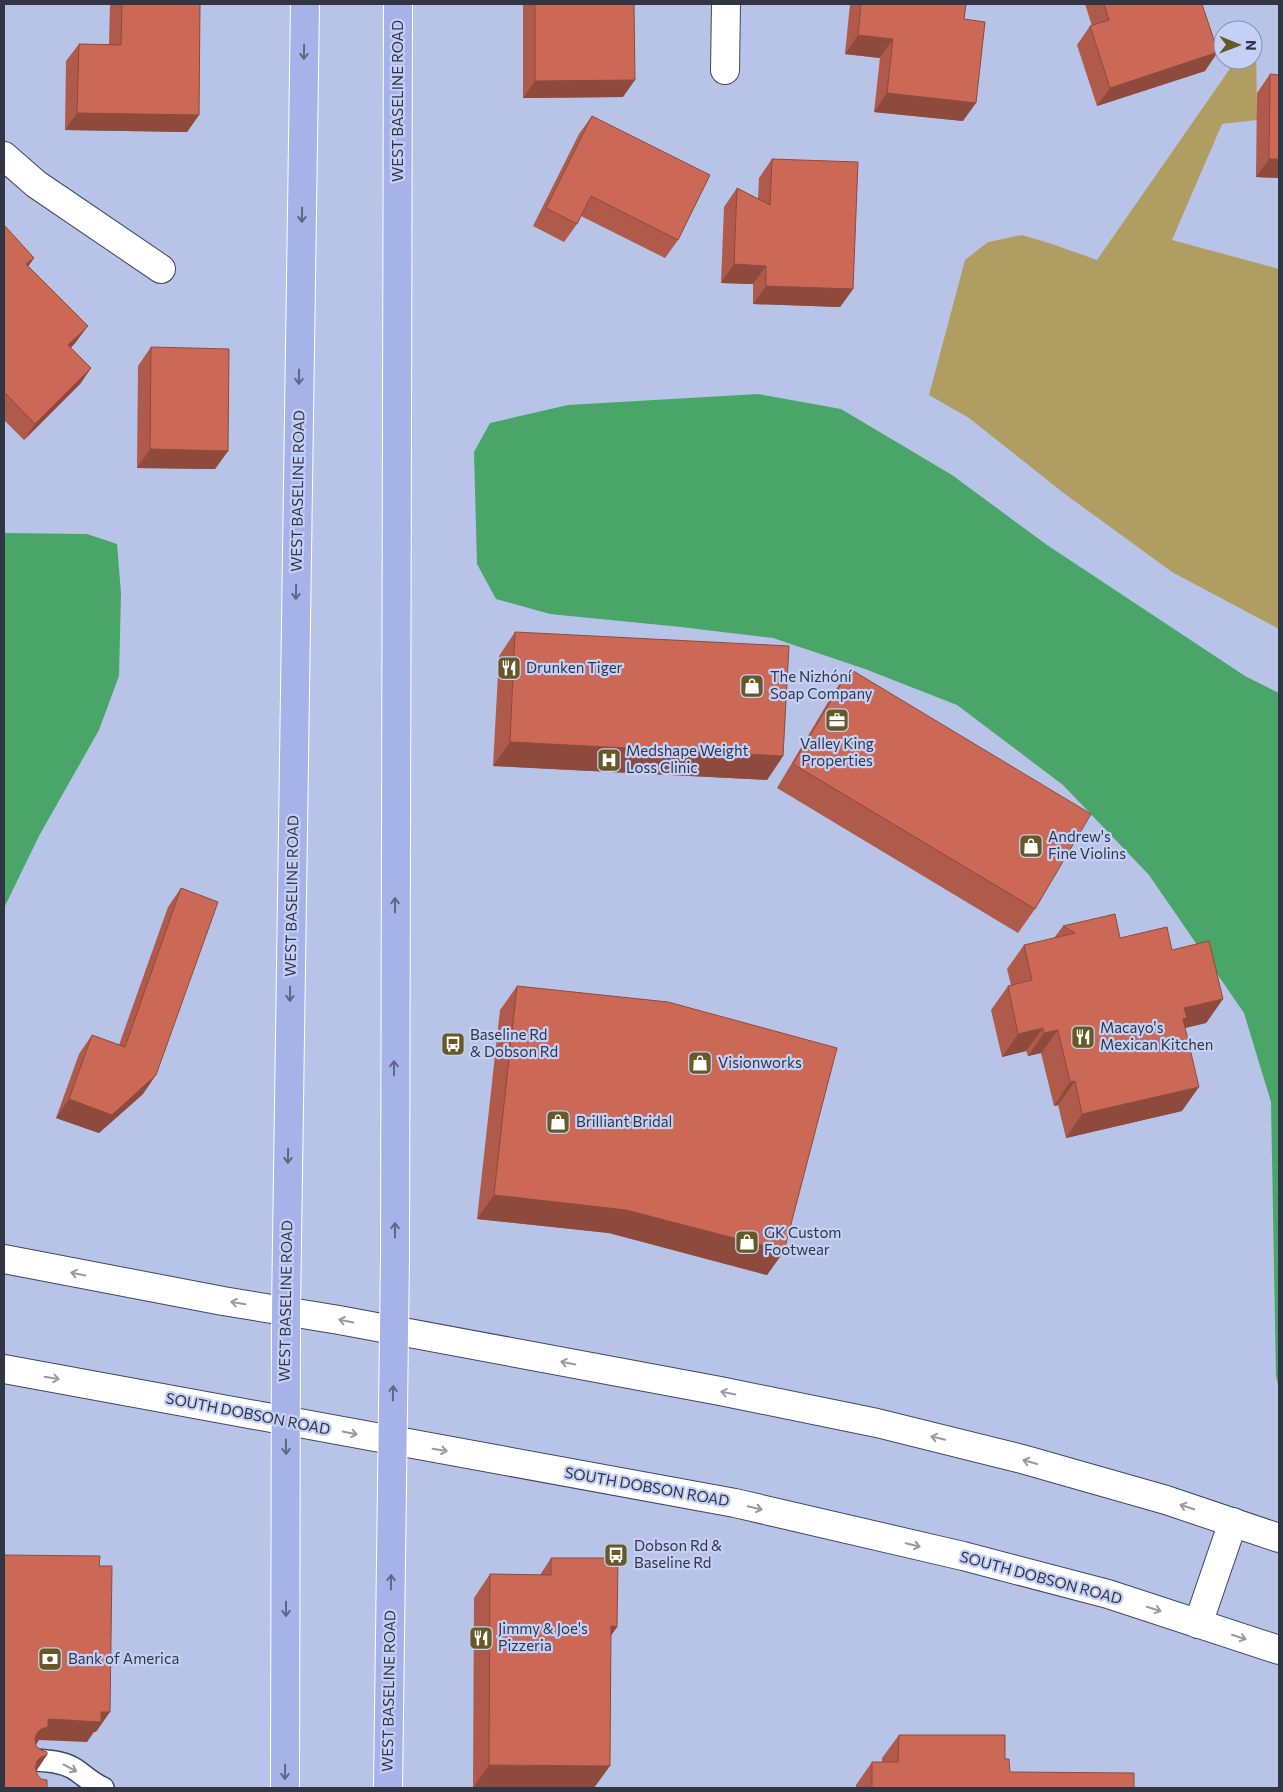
<svg xmlns="http://www.w3.org/2000/svg" width="1283" height="1792" viewBox="0 0 1283 1792" font-family="Commissioner,sans-serif">
	<style>
		.green { fill: #b09d62 }
		.water { fill: #49a668 }
		.lines { fill: none; stroke-linecap: round; stroke-linejoin: round }
		.service-casing { stroke: #3e4766; stroke-width: 24 }
		.minor-casing { stroke: #3e4766; stroke-width: 30 }
		.secondary-casing { stroke: #3e4766; stroke-width: 30 }
		.primary-casing { stroke: #fff; stroke-width: 30 }
		.service { stroke: #fff; stroke-width: 21 }
		.minor { stroke: #fff; stroke-width: 28 }
		.secondary { stroke: #fff; stroke-width: 28 }
		.primary { stroke: #a6b3e9; stroke-width: 28 }
		.wall { fill: #af5a4a }
		.shaded-wall { fill: #8e4a3c }
		.building { fill: #cb6956; stroke: #8e4a3c }
		.oneway { stroke: #606786 }
		.oneway2 { stroke: #989aa2 }
		.labels { text-anchor: middle; stroke-width: 4.5; stroke-linejoin: round; paint-order: stroke }
		.street-label { font-size: 15px; fill: #313544; stroke: #c5d0f6 }
		.poi-label { font-size: 15px; fill: #313544; stroke: #c5d0f6; text-anchor: start }
	</style>
	<rect width="100%" height="100%" fill="#b8c3e8"/>
	<polygon class="green" points="1253,40 1256,42 1257,120 1222,124 1172,240 1279,269 1279,629 1172,572 1065,494 969,418 929,395 965,260 988,242 1022,235 1052,244 1097,260 1236,60 1253,60"/>
	<g class="water">
		<polygon points="758,394 841,409 952,475 1047,545 1245,676 1279,693 1279,1389 1276,1376 1271,1102 1244,1013 1149,875 1063,785 957,705 865,669 773,638 681,627 550,614 496,599 477,564 474,452 490,423 568,405"/>
		<polygon points="4,533 87,534 117,544 121,593 119,676 99,730 39,836 4,908"/>
	</g>
	<g class="lines">
		<g class="service-casing">
			<path id="service" d="M33,1760C47,1761 60,1761 73,1768C83,1774 91,1783 103,1788"/>
		</g>
		<g class="minor-casing">
			<g id="minor">
				<polyline points="725,70 726,4"/>
				<polyline points="4,156 36,184 161,269"/>
			</g>
		</g>
		<g class="secondary-casing">
			<g id="secondary">
				<polyline points="4,1259 223,1301 339,1320 720,1391 877,1423 1022,1459 1166,1500 1279,1538"/>
				<polyline points="4,1369 735,1503 963,1556 1108,1594 1279,1650"/>
				<polyline points="1198,1624 1233,1522"/>
			</g>
		</g>
		<g class="primary-casing">
			<g id="primary">
				<polyline points="285,1788 286,1311 305,4"/>
				<polyline points="388,1788 395,1257 398,4"/>
			</g>
		</g>
		<use href="#service" class="service"/>
		<use href="#minor" class="minor"/>
		<use href="#secondary" class="secondary"/>
		<use href="#primary" class="primary"/>
	</g>
	<g class="wall">
		<polygon points="110,4 200,4 199,115 187,132 65,130 66,61 79,44 109,44"/>
		<polygon points="523,4 634,4 623,97 523,98"/>
		<polygon points="850,4 966,4 964,19 963,121 874,112 880,58 845,54"/>
		<polygon points="1085,4 1202,4 1205,71 1097,106 1077,45 1090,26 1092,26"/>
		<polygon points="1270,74 1279,178 1256,177 1257,93"/>
		<polygon points="592,116 678,240 665,258 581,216 577,224 564,242 533,226 579,134"/>
		<polygon points="772,159 853,289 840,307 753,304 753,284 721,283 724,207 737,188 758,199 759,178"/>
		<polygon points="4,227 34,258 28,266 76,342 71,348 91,368 80,384 24,440 4,420"/>
		<polygon points="151,347 228,451 215,469 137,468 138,366"/>
		<polygon points="515,632 783,756 767,780 493,766 499,656"/>
		<polygon points="850,669 1035,909 1018,933 777,788 834,692"/>
		<polygon points="181,888 143,1094 99,1133 56,1118 79,1054 92,1035 119,1045 168,907"/>
		<polygon points="1063,926 1120,938 1172,950 1223,999 1206,1023 1185,1028 1182,1111 1066,1138 1058,1105 1054,1106 1041,1053 1028,1056 1026,1051 1002,1057 991,1010 1008,986 1011,985 1007,969 1024,945 1054,938"/>
		<polygon points="517,986 784,1251 767,1275 609,1233 477,1219 500,1010"/>
		<polygon points="551,1558 617,1627 611,1635 473,1788 474,1598 490,1574 540,1575"/>
		<polygon points="899,1735 1005,1759 1010,1772 1134,1788 856,1788 856,1785 872,1762 882,1762 882,1758"/>
	</g>
	<g class="shaded-wall">
		<polygon points="858,35 893,39 880,58 845,54"/>
		<polygon points="1218,52 1205,71 1097,106 1110,88"/>
		<polygon points="635,80 623,97 523,98 535,81"/>
		<polygon points="887,93 976,103 963,121 874,112"/>
		<polygon points="77,113 199,115 187,132 65,130"/>
		<polygon points="1269,159 1279,159 1279,178 1256,177"/>
		<polygon points="34,258 23,274 26,264"/>
		<polygon points="734,264 766,266 753,284 721,283"/>
		<polygon points="766,286 853,289 840,307 753,304"/>
		<polygon points="88,326 76,342 57,361 68,345"/>
		<polygon points="91,368 80,384 24,440 35,424"/>
		<polygon points="150,449 228,451 215,469 137,468"/>
		<polygon points="510,742 783,756 767,780 493,766"/>
		<polygon points="1223,999 1206,1023 1180,1029 1184,1008"/>
		<polygon points="1043,1028 1026,1051 1002,1057 1018,1034"/>
		<polygon points="1058,1030 1041,1053 1028,1056 1044,1033"/>
		<polygon points="156,1075 143,1094 99,1133 56,1118 69,1099"/>
		<polygon points="1075,1081 1058,1105 1054,1106 1070,1082"/>
		<polygon points="1199,1087 1182,1111 1066,1138 1082,1114"/>
		<polygon points="494,1195 626,1210 784,1251 767,1275 609,1233 477,1219"/>
		<polygon points="611,1626 617,1627 601,1650"/>
		<polygon points="101,1712 110,1712 96,1732 94,1732 87,1742 39,1740 34,1748 27,1749 37,1733 48,1719"/>
		<polygon points="47,1755 33,1776 37,1761 41,1757"/>
		<polygon points="489,1765 610,1766 594,1788 473,1788"/>
	</g>
	<g class="building">
		<polygon points="122,4 200,4 199,115 77,113 79,44 121,45"/>
		<polygon points="535,4 634,4 635,80 535,81"/>
		<polygon points="861,4 966,4 964,19 985,22 976,103 887,93 893,39 858,35"/>
		<polygon points="1104,4 1202,4 1218,52 1110,88 1090,26 1109,20"/>
		<polygon points="1270,74 1279,75 1279,159 1269,159"/>
		<polygon points="592,116 710,175 678,240 591,196 577,224 546,208"/>
		<polygon points="772,159 858,162 853,289 766,286 766,266 734,264 737,188 770,205"/>
		<polygon points="5,226 34,258 26,264 88,326 68,345 91,368 35,424 4,392 4,227"/>
		<polygon points="151,347 229,349 228,451 150,449"/>
		<polygon points="515,632 789,646 783,756 510,742"/>
		<polygon points="850,669 1091,814 1035,909 793,764"/>
		<polygon points="181,888 218,902 156,1075 112,1115 69,1099 92,1035 125,1047"/>
		<polygon points="1115,914 1120,938 1167,927 1172,950 1209,941 1223,999 1184,1008 1187,1018 1183,1019 1199,1087 1082,1114 1075,1081 1070,1082 1058,1030 1044,1033 1043,1028 1018,1034 1008,986 1032,980 1024,945 1075,933 1063,926"/>
		<polygon points="517,986 668,1002 837,1048 784,1251 626,1210 494,1195"/>
		<polygon points="4,1555 100,1556 99,1566 112,1566 110,1712 101,1712 101,1722 48,1719 48,1727 41,1729 37,1733 35,1739 36,1746 41,1750 47,1752 47,1755 41,1757 37,1761 35,1767 37,1774 41,1779 47,1780 47,1788 4,1788"/>
		<polygon points="551,1558 618,1558 617,1627 611,1626 610,1766 489,1765 490,1574 551,1575"/>
		<polygon points="899,1735 1005,1735 1005,1759 1009,1759 1010,1772 1134,1773 1134,1788 872,1788 872,1762 898,1762"/>
	</g>
	<defs><path id="oneway-shaft" d="M-6 0H5M1.5-3L5.5 0L1.5 3" fill="none" stroke-width="1.6" stroke-linecap="round" stroke-linejoin="round" transform="scale(1.25)"/></defs>
	<g class="oneway">
		<use href="#oneway-shaft" transform="translate(304 52) rotate(91)"/>
		<use href="#oneway-shaft" transform="translate(302 215) rotate(91)"/>
		<use href="#oneway-shaft" transform="translate(299 377) rotate(91)"/>
		<use href="#oneway-shaft" transform="translate(296 592) rotate(91)"/>
		<use href="#oneway-shaft" transform="translate(395 905) rotate(-90)"/>
		<use href="#oneway-shaft" transform="translate(290 994) rotate(91)"/>
		<use href="#oneway-shaft" transform="translate(394 1068) rotate(-90)"/>
		<use href="#oneway-shaft" transform="translate(288 1156) rotate(91)"/>
		<use href="#oneway-shaft" transform="translate(395 1230) rotate(-90)"/>
		<use href="#oneway-shaft" transform="translate(393 1393) rotate(-89)"/>
		<use href="#oneway-shaft" transform="translate(286 1447) rotate(89)"/>
		<use href="#oneway-shaft" transform="translate(391 1582) rotate(-89)"/>
		<use href="#oneway-shaft" transform="translate(286 1609) rotate(90)"/>
		<use href="#oneway-shaft" transform="translate(285 1772) rotate(91)"/>
	</g>
	<g class="oneway2">
		<use href="#oneway-shaft" transform="translate(78 1274) rotate(-169)"/>
		<use href="#oneway-shaft" transform="translate(238 1303) rotate(-171)"/>
		<use href="#oneway-shaft" transform="translate(346 1321) rotate(-169)"/>
		<use href="#oneway-shaft" transform="translate(568 1363) rotate(-169)"/>
		<use href="#oneway-shaft" transform="translate(52 1378) rotate(10)"/>
		<use href="#oneway-shaft" transform="translate(728 1393) rotate(-169)"/>
		<use href="#oneway-shaft" transform="translate(350 1433) rotate(11)"/>
		<use href="#oneway-shaft" transform="translate(938 1438) rotate(-166)"/>
		<use href="#oneway-shaft" transform="translate(440 1450) rotate(10)"/>
		<use href="#oneway-shaft" transform="translate(1030 1462) rotate(-164)"/>
		<use href="#oneway-shaft" transform="translate(1187 1507) rotate(-162)"/>
		<use href="#oneway-shaft" transform="translate(755 1508) rotate(13)"/>
		<use href="#oneway-shaft" transform="translate(913 1545) rotate(13)"/>
		<use href="#oneway-shaft" transform="translate(1154 1609) rotate(18)"/>
		<use href="#oneway-shaft" transform="translate(1239 1637) rotate(18)"/>
		<use href="#oneway-shaft" transform="translate(70 1768) rotate(28)"/>
	</g>
	<defs>
		<g id="restaurant-square" transform="scale(1.25)"><rect x="-9" y="-9" width="18" height="18" rx="4" fill="#685825" stroke="#c5d0f6"/><path d="M-5-6h1v4h1v-4h1v4h1v-4h1v5L-1.5 .5V6h-2V.5L-5-1ZM5-6V6H3V1.5H1.5Q1.5-4 5-6Z" fill="#fff"/></g>
		<g id="shop-square" transform="scale(1.25)"><rect x="-9" y="-9" width="18" height="18" rx="4" fill="#685825" stroke="#c5d0f6"/><path d="M-5-2.5h2.3a2.7 3.5 0 0 1 5.4 0H5L5.5 6h-11ZM-1.5-2.5h3a1.5 2.3 0 0 0-3 0Z" fill="#fff"/></g>
		<g id="office-square" transform="scale(1.25)"><rect x="-9" y="-9" width="18" height="18" rx="4" fill="#685825" stroke="#c5d0f6"/><path d="M-6-3h4V-5.5h4V-3h4V5H-6ZM-1-4.5V-3h2v-1.5ZM-6 0V1H6V0Z" fill="#fff"/></g>
		<g id="hospital-square" transform="scale(1.25)"><rect x="-9" y="-9" width="18" height="18" rx="4" fill="#685825" stroke="#c5d0f6"/><path d="M-5-5h3v3.5h4V-5h3V5h-3V1.5h-4V5h-3Z" fill="#fff"/></g>
		<g id="bus-square" transform="scale(1.25)"><rect x="-9" y="-9" width="18" height="18" rx="4" fill="#685825" stroke="#c5d0f6"/><path d="M-5-6H5V4H4V6H2V4H-2V6H-4V4H-5ZM-3.5-4V0h7V-4ZM-3.5 1.2v1.5H-2V1.2ZM2 1.2v1.5H3.5V1.2Z" fill="#fff"/></g>
		<g id="bank-square" transform="scale(1.25)"><rect x="-9" y="-9" width="18" height="18" rx="4" fill="#685825" stroke="#c5d0f6"/><path d="M-6-4H6V4H-6ZM0-2.3a2.3 2.3 0 1 0 0 4.6a2.3 2.3 0 1 0 0-4.6Z" fill="#fff"/></g>
	</defs>
	<g fill-rule="evenodd">
		<use href="#restaurant-square" x="509" y="668"/>
		<use href="#shop-square" x="752" y="686"/>
		<use href="#office-square" x="837" y="720"/>
		<use href="#hospital-square" x="609" y="760"/>
		<use href="#shop-square" x="1031" y="846"/>
		<use href="#restaurant-square" x="1083" y="1037"/>
		<use href="#bus-square" x="453" y="1044"/>
		<use href="#shop-square" x="700" y="1063"/>
		<use href="#shop-square" x="558" y="1122"/>
		<use href="#shop-square" x="747" y="1242"/>
		<use href="#bus-square" x="616" y="1555"/>
		<use href="#restaurant-square" x="481" y="1638"/>
		<use href="#bank-square" x="50" y="1659"/>
	</g>
	<g class="labels">
		<g class="street-label">
			<text transform="translate(398 101) rotate(-90)" y="5">WEST BASELINE ROAD</text>
			<text transform="translate(298 491) rotate(-89)" y="5">WEST BASELINE ROAD</text>
			<text transform="translate(292 896) rotate(-89)" y="5">WEST BASELINE ROAD</text>
			<text transform="translate(286 1301) rotate(-89)" y="5">WEST BASELINE ROAD</text>
			<text transform="translate(248 1414) rotate(11)" y="5">SOUTH DOBSON ROAD</text>
			<text transform="translate(647 1487) rotate(10)" y="5">SOUTH DOBSON ROAD</text>
			<text transform="translate(1041 1578) rotate(15)" y="5">SOUTH DOBSON ROAD</text>
			<text transform="translate(389 1691) rotate(-89)" y="5">WEST BASELINE ROAD</text>
		</g>
		<g class="poi-label">
			<text x="526" y="673">Drunken Tiger</text>
			<text x="770" y="682">The Nizhóní<tspan x="770" dy="17">Soap Company</tspan></text>
			<text x="837" y="749" text-anchor="middle">Valley King<tspan x="837" dy="17">Properties</tspan></text>
			<text x="626" y="756">Medshape Weight<tspan x="626" dy="17">Loss Clinic</tspan></text>
			<text x="1048" y="842">Andrew's<tspan x="1048" dy="17">Fine Violins</tspan></text>
			<text x="1100" y="1033">Macayo's<tspan x="1100" dy="17">Mexican Kitchen</tspan></text>
			<text x="470" y="1040">Baseline Rd<tspan x="470" dy="17">&amp; Dobson Rd</tspan></text>
			<text x="718" y="1068">Visionworks</text>
			<text x="576" y="1127">Brilliant Bridal</text>
			<text x="764" y="1238">GK Custom<tspan x="764" dy="17">Footwear</tspan></text>
			<text x="634" y="1551">Dobson Rd &amp;<tspan x="634" dy="17">Baseline Rd</tspan></text>
			<text x="498" y="1634">Jimmy &amp; Joe's<tspan x="498" dy="17">Pizzeria</tspan></text>
			<text x="68" y="1664">Bank of America</text>
		</g>
	</g>
	<rect width="1283" height="1792" fill="none" stroke="#313544" stroke-width="10"/>
	<g transform="translate(1238 45) rotate(91)"><circle r="24" fill="#c5d0f6" stroke="#8a92af"/>
	<path d="M0-4L9 19L0 12L-9 19Z" fill="#685825"/>
	<text y="-8" font-size="14" font-weight="bold" text-anchor="middle" fill="#313544">N</text>
	</g>
</svg>
